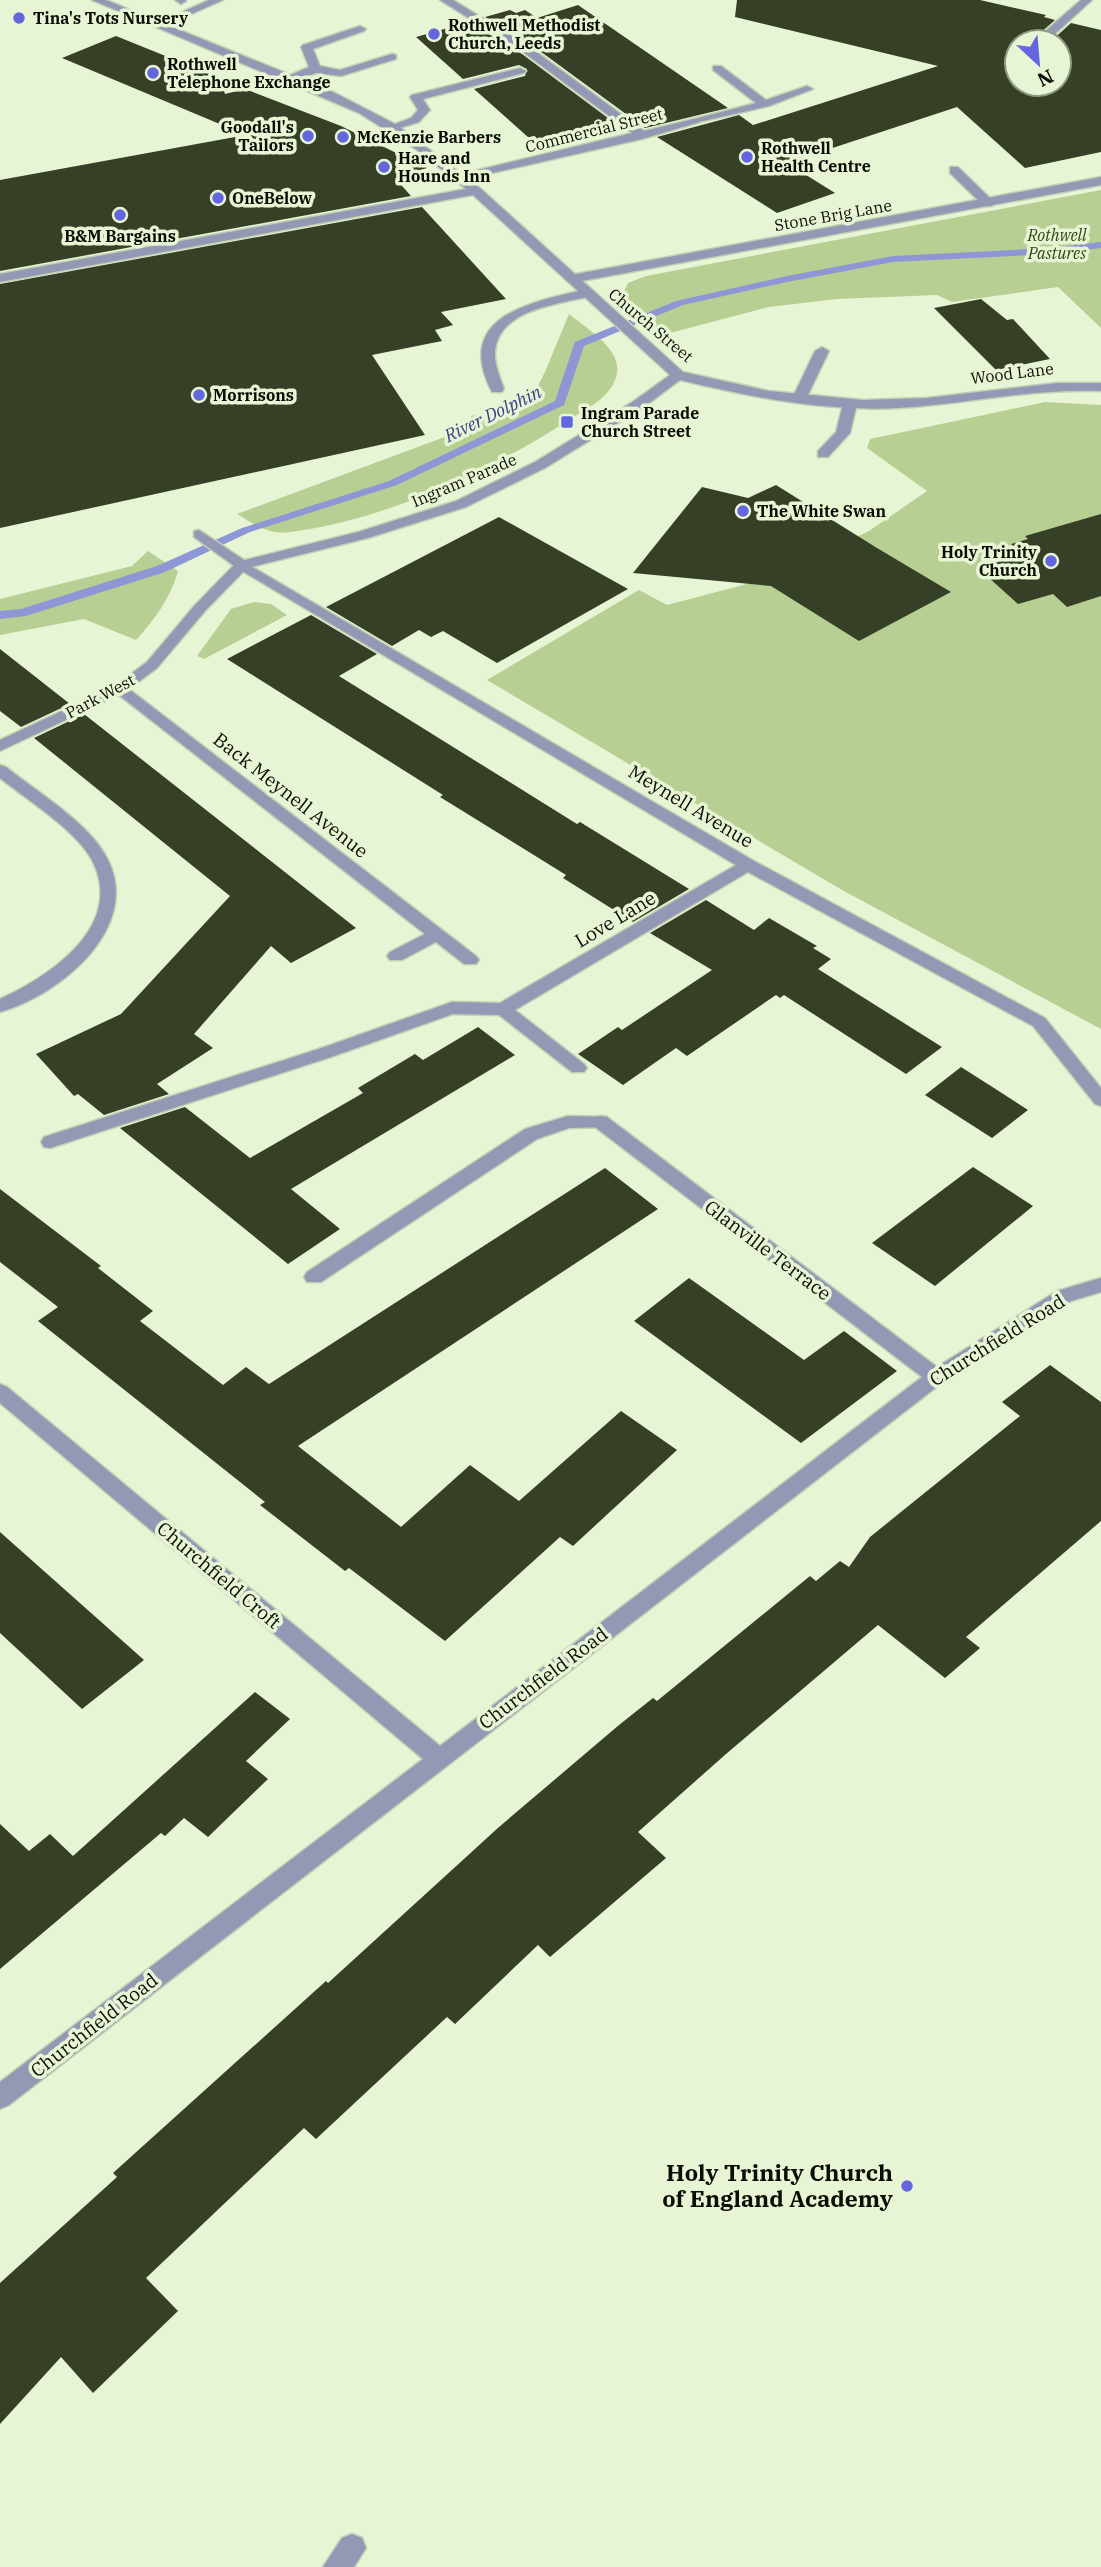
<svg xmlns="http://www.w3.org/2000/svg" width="1101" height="2567" viewBox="0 0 1101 2567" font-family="'IBM Plex Serif',serif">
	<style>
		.green { fill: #b7cf92 }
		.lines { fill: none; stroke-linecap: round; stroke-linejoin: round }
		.stream { fill: #8e96d5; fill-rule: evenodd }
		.building { fill: #364026 }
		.service-casing { stroke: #c4d0b4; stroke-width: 3 }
		.minor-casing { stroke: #c4d0b4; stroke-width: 3 }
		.tertiary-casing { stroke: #c4d0b4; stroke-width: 3 }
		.service { fill: #9498b4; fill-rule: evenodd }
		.minor { fill: #9498b4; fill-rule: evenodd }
		.tertiary { fill: #9498b4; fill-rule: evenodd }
		.poi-dot { fill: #6366df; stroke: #e8f5d5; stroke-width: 2.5 }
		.labels { text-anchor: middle; stroke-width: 7; stroke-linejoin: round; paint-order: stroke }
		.far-poi-label { font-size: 16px; font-weight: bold; fill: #0a0e05; stroke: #e8f5d5; text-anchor: start }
		.far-street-label { font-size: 16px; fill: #0a0e05; stroke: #e8f5d5 }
		.far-park-label { font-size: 16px; font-style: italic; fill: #334313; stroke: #e8f5d5 }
		.far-water-label { font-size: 18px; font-style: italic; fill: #3b3d88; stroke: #e8f5d5 }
		.street-label { font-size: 19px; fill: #0a0e05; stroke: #e8f5d5 }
		.near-poi-label { font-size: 23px; font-weight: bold; fill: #0a0e05; stroke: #e8f5d5; text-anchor: end }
	</style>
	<rect width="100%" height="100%" fill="#e8f5d5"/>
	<g class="green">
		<polygon points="1101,190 1101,328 1058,287 952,302 937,295 837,299 769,307 670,333 666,330 661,331 623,294 628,283 646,276"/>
		<path d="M569,314C586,328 621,348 617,373C613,397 587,408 569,420C492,470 383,521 290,532C269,535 255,525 237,514L469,428L471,416L529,403L545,372Z"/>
		<polygon points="1045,402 1101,405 1101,1029 842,890 487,680 639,590 667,605 770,578 869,531 927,491 867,448 870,439"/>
		<path d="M148,551L178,571C170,599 155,619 136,640L84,619L0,635V599L132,566Z"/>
		<polygon points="254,602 271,604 287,615 204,659 197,656 231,609"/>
	</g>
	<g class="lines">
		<polygon class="stream" points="1101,242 1101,248 1050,254 893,262 787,282 683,305 584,346 564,405 397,485 250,532 165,572 26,616 0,619 0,611 21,609 157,566 242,528 389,481 555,401 575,342 676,301 787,276 893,256 1050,248"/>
	</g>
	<g class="building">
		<polygon points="737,0 980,0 1046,15 1044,17 1055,20 1030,42 1017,42 1017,84 1059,84 1059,42 1050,42 1071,23 1101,30 1101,152 1025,168 957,107 787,163 835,193 777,213 657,137 739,115 753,125 938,66 735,17"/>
		<polygon points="578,5 728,108 645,128 533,46 485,17 510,10 516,13 525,10 537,18"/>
		<polygon points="469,22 522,54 620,127 538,146 474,89 525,76 527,69 519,65 463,79 416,37"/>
		<polygon points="116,36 220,78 225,94 245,89 341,126 427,168 395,178 411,196 0,271 0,180 246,135 62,58"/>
		<polygon points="422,207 506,299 441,312 453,325 435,330 442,341 372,355 425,435 0,528 0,284"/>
		<polygon points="981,299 1007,320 1013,319 1050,359 996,370 934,308"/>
		<polygon points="776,485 877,548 951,592 859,641 771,586 633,573 702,487 748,498"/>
		<polygon points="1101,514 1101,596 1067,607 1053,594 1018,604 978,568 1022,555 1011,544 1028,539 1025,536"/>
		<polygon points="499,517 628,589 497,663 443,631 431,637 419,630 392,646 326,607"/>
		<polygon points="311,615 377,654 339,676 577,824 580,822 689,889 633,922 563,878 566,875 440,797 443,795 227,659"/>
		<polygon points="0,649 70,704 21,727 0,711"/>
		<polygon points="84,714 356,928 291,963 271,946 194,1034 213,1048 157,1084 169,1094 104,1115 78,1094 74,1096 36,1054 121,1014 230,896 34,738"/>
		<polygon points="706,900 754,930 769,918 817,946 813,948 831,959 818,969 942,1047 906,1074 784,995 780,998 776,995 687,1056 676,1048 623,1085 578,1054 618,1027 622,1030 712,970 650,933"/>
		<polygon points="478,1027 515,1055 291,1189 340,1229 288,1264 120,1128 185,1107 250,1158 363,1093 358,1088 415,1054 423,1060"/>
		<polygon points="961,1067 994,1088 1028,1110 992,1138 925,1095"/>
		<polygon points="973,1167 1033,1206 935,1286 872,1243"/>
		<polygon points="605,1168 658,1209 298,1446 401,1527 470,1465 519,1501 621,1411 677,1450 573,1546 560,1537 445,1641 349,1568 345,1571 260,1505 265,1502 38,1321 58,1307 0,1262 0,1189 101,1266 98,1268 153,1311 140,1321 223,1385 246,1367 269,1384"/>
		<polygon points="689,1278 804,1360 844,1331 897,1371 801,1443 634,1321"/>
		<polygon points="1050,1365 1101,1402 1101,1521 966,1637 980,1648 945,1678 878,1625 726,1754 638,1832 666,1858 550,1957 538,1945 455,2024 447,2017 316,2139 304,2128 146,2278 178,2311 93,2393 61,2357 0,2424 0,2283 117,2177 113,2173 326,1981 328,1983 499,1827 619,1725 653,1698 657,1701 810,1576 816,1581 840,1561 849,1567 870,1537 1020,1416 1002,1402"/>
		<polygon points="0,1532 144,1660 82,1709 0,1633"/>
		<polygon points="255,1692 290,1719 246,1761 268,1779 208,1837 184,1818 165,1836 161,1833 0,1969 0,1824 29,1851 50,1834 73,1856"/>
	</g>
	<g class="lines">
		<g class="service-casing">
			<g id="service">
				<polygon points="175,0 186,0 186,1 181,4"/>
				<polygon points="209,0 223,0 162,27 153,25"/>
				<polygon points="360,26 366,29 364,31 313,49 320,66 340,70 392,54 396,55 396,59 341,76 316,73 294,81 286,81 286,77 309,67 301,47 303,45"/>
				<polygon points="713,66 721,66 766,100 807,86 813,89 769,106 690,124 690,120 756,103 713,70"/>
				<polygon points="520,68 526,71 524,73 423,99 430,110 419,122 393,130 387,127 411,118 418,110 410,97 412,95"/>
				<polygon points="950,167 958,167 992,200 992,206 984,206 950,173"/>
				<path d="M587,289L592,290V296C559,304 498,309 495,352C494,364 500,377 504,389L502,392H492C452,315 533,302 587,289Z"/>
				<polygon points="822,347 829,351 806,399 804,402 794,402 792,399 815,351"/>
				<polygon points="850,400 857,404 850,433 828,457 818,457 818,451 836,432 843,404"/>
				<polygon points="199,530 247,562 249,565 247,568 237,568 194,537 194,531"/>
				<polygon points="325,1047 331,1049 334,1053 331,1057 50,1148 44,1147 41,1142 44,1137"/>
				<polygon points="568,1116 607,1117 610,1122 607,1127 569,1128 537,1139 321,1282 307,1282 304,1277 307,1272 525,1129"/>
				<polygon points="352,2534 362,2538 366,2548 354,2567 323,2567 342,2538"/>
			</g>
		</g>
		<g class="minor-casing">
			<g id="minor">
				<polygon points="440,0 453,0 531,48 644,131 694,119 700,122 642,139 457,181 457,175 632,133 523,52"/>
				<polygon points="1081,0 1092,0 1046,42 1033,42"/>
				<polygon points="1101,177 1101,185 571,283 565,279 571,275"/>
				<polygon points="242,561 754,861 1045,1018 1101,1088 1101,1106 1095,1104 1033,1026 748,872 515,1010 584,1064 587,1068 584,1072 572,1072 499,1015 453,1014 331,1057 319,1057 316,1053 319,1049 452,1002 500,1003 736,865 237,568 235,565"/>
				<polygon points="120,684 125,686 476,956 479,960 476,964 464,964 436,942 402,960 390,960 387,956 390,952 425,934 115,692 112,689 115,686"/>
				<path d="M0,765L6,767C37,792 90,823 108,860C142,929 58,996 0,1012V999C50,976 126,926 92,860C75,829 27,800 0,778Z"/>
				<polygon points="601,1116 607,1117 937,1367 1057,1291 1101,1278 1101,1292 1071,1301 943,1382 9,2105 0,2109 0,2082 423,1759 0,1403 0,1384 7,1387 440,1746 922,1377 595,1127 592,1122 595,1117"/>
			</g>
		</g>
		<g class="tertiary-casing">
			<path id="tertiary" d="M92,0H106L335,93L397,125L480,188L683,372L769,391L863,400L926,398L1057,383H1101V391C1033,388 966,404 898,408C825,412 751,397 680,380L644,407L545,468L466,507L368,538L247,568L205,611L157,668L125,692L0,751V740L115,686L147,662L195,605L237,562L358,532L456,501L535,462L634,401L670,375L473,195L0,282V274L466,189L417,150L359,113Z"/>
		</g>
		<use href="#service" class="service"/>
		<use href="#minor" class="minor"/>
		<use href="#tertiary" class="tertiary"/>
	</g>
	<g class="poi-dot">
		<circle cx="19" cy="18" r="7"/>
		<circle cx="434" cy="34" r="7"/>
		<circle cx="153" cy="73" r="7"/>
		<circle cx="308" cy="136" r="7"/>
		<circle cx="343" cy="137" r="7"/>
		<circle cx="747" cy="157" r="7"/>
		<circle cx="384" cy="167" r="7"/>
		<circle cx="218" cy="198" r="7"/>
		<circle cx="120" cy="215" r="7"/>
		<circle cx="199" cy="395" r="7"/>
		<rect x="560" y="415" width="14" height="14" rx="3.5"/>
		<circle cx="743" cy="511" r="7"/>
		<circle cx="1051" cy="561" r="7"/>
		<circle cx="907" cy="2186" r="7"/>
	</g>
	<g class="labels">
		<g class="far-poi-label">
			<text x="33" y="24">Tina's Tots Nursery</text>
			<text x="448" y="31">Rothwell Methodist<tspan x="448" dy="18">Church, Leeds</tspan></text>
			<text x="167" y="70">Rothwell<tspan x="167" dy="18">Telephone Exchange</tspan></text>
			<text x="294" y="133" text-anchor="end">Goodall's<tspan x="294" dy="18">Tailors</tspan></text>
			<text x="357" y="143">McKenzie Barbers</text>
			<text x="761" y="154">Rothwell<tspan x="761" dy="18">Health Centre</tspan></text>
			<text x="398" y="164">Hare and<tspan x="398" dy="18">Hounds Inn</tspan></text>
			<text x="232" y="204">OneBelow</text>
			<text x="120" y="242" text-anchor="middle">B&amp;M Bargains</text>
			<text x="213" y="401">Morrisons</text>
			<text x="581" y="419">Ingram Parade<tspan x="581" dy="18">Church Street</tspan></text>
			<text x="757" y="517">The White Swan</text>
			<text x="1037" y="558" text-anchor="end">Holy Trinity<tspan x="1037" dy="18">Church</tspan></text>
		</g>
		<g class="far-street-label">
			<text transform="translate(594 130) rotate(-14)" y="6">Commercial Street</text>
			<text transform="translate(833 215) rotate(-10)" y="6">Stone Brig Lane</text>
			<text transform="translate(651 325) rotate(40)" y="6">Church Street</text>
			<text transform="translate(1012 373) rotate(-7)" y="6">Wood Lane</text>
			<text transform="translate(464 480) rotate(-23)" y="6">Ingram Parade</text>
			<text transform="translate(100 696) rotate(-28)" y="6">Park West</text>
		</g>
		<g class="far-park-label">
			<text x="1057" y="241">Rothwell<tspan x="1057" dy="18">Pastures</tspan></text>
		</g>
		<g class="far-water-label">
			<text transform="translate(493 414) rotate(-26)" y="6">River Dolphin</text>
		</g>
		<g class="street-label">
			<text transform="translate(291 795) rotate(38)" y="7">Back Meynell Avenue</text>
			<text transform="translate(691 806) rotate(31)" y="7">Meynell Avenue</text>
			<text transform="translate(615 919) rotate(-31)" y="7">Love Lane</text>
			<text transform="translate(768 1250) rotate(37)" y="7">Glanville Terrace</text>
			<text transform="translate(997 1340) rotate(-32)" y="7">Churchfield Road</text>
			<text transform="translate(219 1575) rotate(40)" y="7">Churchfield Croft</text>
			<text transform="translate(543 1678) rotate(-37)" y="7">Churchfield Road</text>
			<text transform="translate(94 2025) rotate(-38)" y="7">Churchfield Road</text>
		</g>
		<g class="near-poi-label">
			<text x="893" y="2181">Holy Trinity Church<tspan x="893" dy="26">of England Academy</tspan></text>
		</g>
	</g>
	<g transform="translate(1038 63) rotate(154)"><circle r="33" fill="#e8f5d5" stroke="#8f9982" stroke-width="2"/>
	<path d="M0-5L12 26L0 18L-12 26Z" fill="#6366df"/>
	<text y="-10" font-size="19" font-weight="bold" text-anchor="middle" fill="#0a0e05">N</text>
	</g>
</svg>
